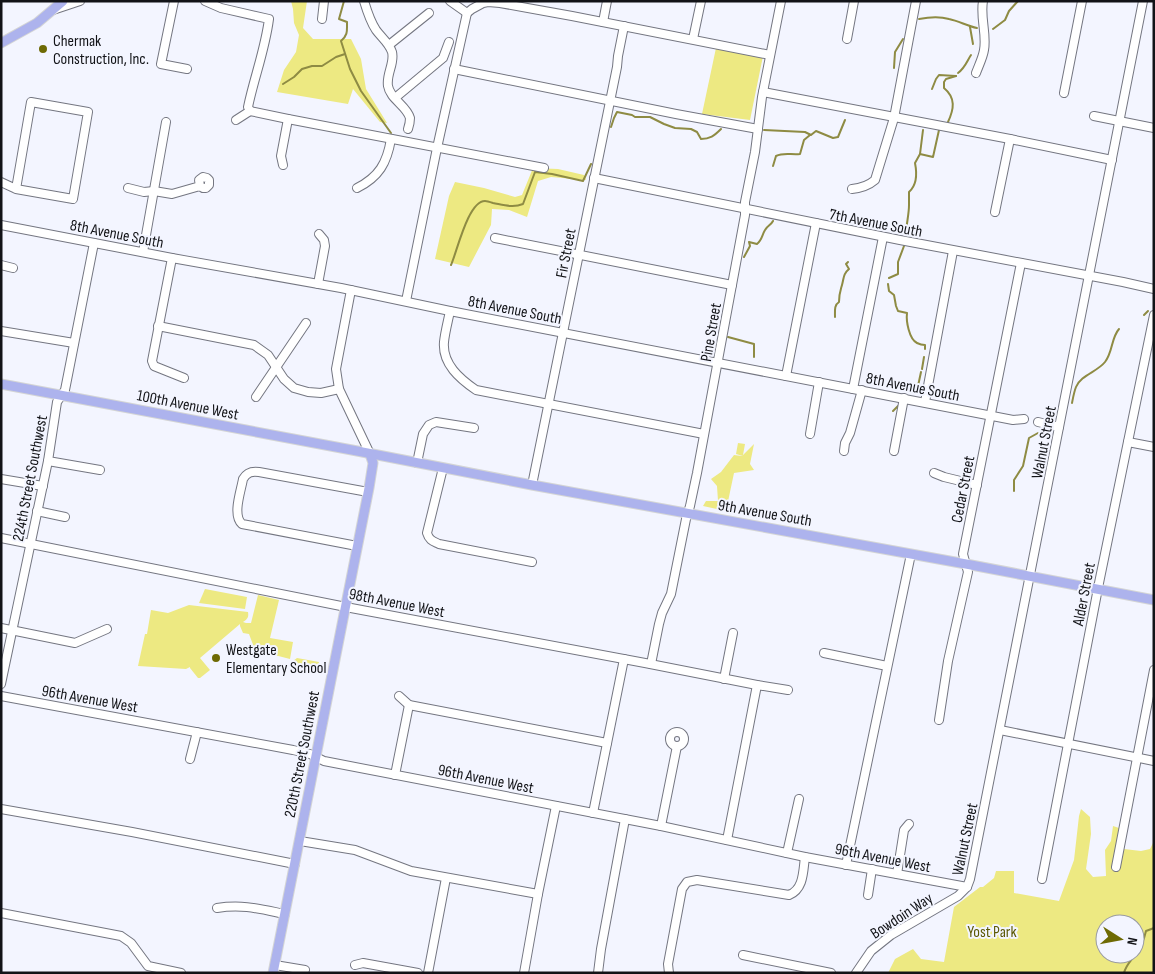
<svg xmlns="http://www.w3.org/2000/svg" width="1155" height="974" viewBox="0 0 1155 974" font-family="'Sofia Sans Condensed',sans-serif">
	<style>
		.green { fill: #ede982; fill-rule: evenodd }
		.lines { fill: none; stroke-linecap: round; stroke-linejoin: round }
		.stream { stroke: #8e8b43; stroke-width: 2 }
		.minor-casing { stroke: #747681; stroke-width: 10 }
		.major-casing { stroke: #d4d5d5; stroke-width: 11 }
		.minor { stroke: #fff; stroke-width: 8 }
		.major { stroke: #adb3ed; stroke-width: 9 }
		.poi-dot { fill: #6e6a04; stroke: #f3f5ff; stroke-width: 2 }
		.labels { text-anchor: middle; stroke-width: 4; stroke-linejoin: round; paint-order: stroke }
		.poi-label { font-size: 16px; fill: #121317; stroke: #f3f5ff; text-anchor: start }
		.street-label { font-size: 16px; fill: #121317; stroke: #f3f5ff }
		.park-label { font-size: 16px; fill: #5c5905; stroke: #f3f5ff }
	</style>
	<rect width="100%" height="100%" fill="#f3f5ff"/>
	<g class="green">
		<polygon points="291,1 307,1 303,28 313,39 351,39 361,59 366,89 387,123 380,122 353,89 348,104 277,92 284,70 296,52 299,35 294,23 293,9"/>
		<polygon points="716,48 763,56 750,120 702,114"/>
		<polygon points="533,168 558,169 584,175 586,180 551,177 538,181 527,217 509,210 492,209 491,225 469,267 435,259 449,196 455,182 484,188 515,197 522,195"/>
		<polygon points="738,443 745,444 743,455 754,444 750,464 754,470 734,473 726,511 703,506 706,501 718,501 717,486 711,479 721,472 734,455 742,456 743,456 736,454"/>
		<polygon points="205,589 247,597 245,609 199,603"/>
		<path d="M258,595L279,600L270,638L293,642L290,659L255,650L249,634L243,633L240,626V624L200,658L210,670L200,678H198L190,668V667L186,669L138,666L145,634H147L151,610L168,613L189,605L248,612C249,618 247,619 243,622L246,623H251Z"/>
		<polygon points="297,658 319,662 318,668 316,670 295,666 293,661"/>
		<path d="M1081,809L1090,817L1091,834L1086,869L1093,877L1106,876L1105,850L1111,841L1113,826L1119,828L1115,857L1124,849L1141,851L1150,849L1154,841V973H888L895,959L913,949L921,959L944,962L954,907L980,887H983L994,878L996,871H1014V893L1059,901L1074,860L1079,816ZM1105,924H1135V954H1105Z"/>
	</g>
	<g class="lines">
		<g class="stream">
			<path d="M344,1L339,19L347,22C347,31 348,35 341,41L350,69L361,91L391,133"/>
			<path d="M919,19C929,17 939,16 949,19C959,21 967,26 977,28"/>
			<polyline points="970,27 973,44"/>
			<polyline points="993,29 1005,20 1009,11 1018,1"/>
			<polyline points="894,68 895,52 903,39"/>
			<path d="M958,73C965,68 967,61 971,55"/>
			<polyline points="283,84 294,77 302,69 312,66 322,66 336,57 345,54"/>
			<polyline points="932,89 936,79 939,75 956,76"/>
			<path d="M948,122C954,109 956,98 944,88V82L946,79L956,76"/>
			<path d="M611,127L614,118L617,112L632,115L635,117H650L664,124L675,128L691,129L697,132L701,139C710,139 714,136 721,129"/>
			<polyline points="764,130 805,132 811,135 816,131 833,138 838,137 845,120"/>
			<polyline points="920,154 933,157 939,130"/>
			<path d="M773,166L776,156C784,152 791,155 800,154L804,140L810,135"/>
			<path d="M906,235C906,225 909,215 909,205C909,200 909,196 909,192C917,185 917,173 915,163L920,154L923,130"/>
			<path d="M744,257L750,246L749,242L757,244C762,240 762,235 765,230C767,226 771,225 773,221"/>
			<path d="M451,265C457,252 468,201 485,201C487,201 490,202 493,203C504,205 513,208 523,204L535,172L552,174L583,181L591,164"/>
			<polyline points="889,278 898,274 898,262 904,246"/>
			<path d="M888,284L889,291L894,295L896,306L898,311L907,313C906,321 909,339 917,343C919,344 922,345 925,345V349"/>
			<polyline points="1144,315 1148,311"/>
			<path d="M835,317C835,311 834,305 839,302C839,294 840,292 842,285C844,278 843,274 849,269L846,264L848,262"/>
			<polyline points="728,337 754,344 754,357"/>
			<polyline points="922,369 924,357"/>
			<polyline points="918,386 921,372"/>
			<path d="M1072,403C1073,398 1074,392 1076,387C1081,375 1097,372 1105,362C1113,352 1111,338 1119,329"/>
			<polyline points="893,411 898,406"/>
			<polyline points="1014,491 1014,480 1023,466 1029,438 1038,433"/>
			<path d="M1124,973C1126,965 1131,961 1135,955C1141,947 1144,940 1146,931L1154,928"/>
		</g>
		<g class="minor-casing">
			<g id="minor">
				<polyline points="174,1 161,64 187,69"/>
				<path d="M205,1L221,8L269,19C265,50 254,78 248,107L250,111"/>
				<path d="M364,1C367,11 370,21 376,30C381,37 389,43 392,52C395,63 386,74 388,86C390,99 407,106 410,118C410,121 409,126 408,129"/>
				<polyline points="450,1 467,13"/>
				<polyline points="53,10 80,1"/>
				<polyline points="467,13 472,9 483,3 488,2 500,3 572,16 770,55"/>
				<polyline points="322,19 324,1"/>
				<polyline points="603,22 607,1"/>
				<polyline points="693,39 701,1"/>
				<polyline points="847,39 854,1"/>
				<polyline points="389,45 429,13"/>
				<polyline points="454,69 676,114 758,129"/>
				<path d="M976,73C979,65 983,57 984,50C987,34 980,18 983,1"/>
				<polyline points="763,92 1010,139 1112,160"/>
				<polyline points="1064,93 1082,1"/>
				<polyline points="395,98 443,58 449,42"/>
				<polyline points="250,111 288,119 544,168"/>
				<polyline points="1094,116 1154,128"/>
				<polyline points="236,120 250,111"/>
				<polyline points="283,165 281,156 288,119"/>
				<polyline points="594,178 900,240 1123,282 1154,289"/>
				<polyline points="1,182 16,189 73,199 88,112 31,102 16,189"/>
				<polyline points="128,188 144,192 154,191 172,194 200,186 203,188 206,188 209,185 209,180 207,178 203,177 199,180 200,186"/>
				<path d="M357,188C379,177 387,163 391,139"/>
				<path d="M852,189C862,188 868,186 875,180L894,118L916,1"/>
				<polyline points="995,212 1010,139"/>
				<polyline points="1,225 172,258 341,288 450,311 1013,420 1024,419"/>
				<polyline points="495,238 732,285"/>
				<polyline points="143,252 166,122"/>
				<polyline points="172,258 152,361 154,366 184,378"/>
				<polyline points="1,265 13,268"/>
				<polyline points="318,284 325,246 324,240 319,234"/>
				<polyline points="351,290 336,369 339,389 370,454"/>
				<polyline points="406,301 437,148 467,13"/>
				<path d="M450,311C448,321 445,332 444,342C442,364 460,379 476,390L704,434"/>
				<polyline points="158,326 254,345 268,355 284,379 294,388 308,392 321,393 339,389"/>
				<polyline points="1,331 74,343"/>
				<polyline points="786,376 816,223"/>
				<polyline points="853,389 883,237"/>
				<polyline points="256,397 306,323"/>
				<polyline points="925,402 953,251"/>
				<polyline points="1038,422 1059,427"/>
				<polyline points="810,434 819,382"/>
				<polyline points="1128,442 1154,447"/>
				<polyline points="844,451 845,443 850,433 862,390"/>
				<polyline points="894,451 904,398"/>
				<polyline points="48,461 100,470"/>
				<polyline points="417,463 423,434 429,425 436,422 474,428"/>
				<path d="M443,468L427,533C429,540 433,541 439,544L532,562"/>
				<polyline points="934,473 944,477 977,485"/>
				<polyline points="1,479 43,486"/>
				<polyline points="532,485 617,67 618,56 624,26"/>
				<polyline points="37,511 65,517"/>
				<polyline points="1,538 351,608 645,663 757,685 788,690"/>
				<path d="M357,546L242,524C232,515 241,491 243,479C247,472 252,471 259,472L368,492"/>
				<polyline points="1,628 75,643 107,629"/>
				<polyline points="824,653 887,666"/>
				<polyline points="651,664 659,624 662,613 671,594 686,519 690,506 697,473 745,215 745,202 755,152 762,97 781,1"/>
				<polyline points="724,679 733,633"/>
				<polyline points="1,684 48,461 57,402 65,390 94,243"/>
				<polyline points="1,696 293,750 310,754 324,761 661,826 805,857 967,887"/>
				<polyline points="399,696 409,705 607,743"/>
				<polyline points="939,720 948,661 968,572 963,554 1021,263"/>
				<polyline points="1000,730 1154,761"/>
				<circle cx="677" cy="739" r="7"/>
				<polyline points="190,759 197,732"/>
				<polyline points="395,775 409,705"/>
				<polyline points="1,809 132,832 295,864"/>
				<polyline points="593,813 624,659"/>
				<polyline points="661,826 677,746"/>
				<polyline points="727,840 757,685"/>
				<polyline points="300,841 355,850 411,871 538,894"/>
				<polyline points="787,853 799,799"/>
				<polyline points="846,865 911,554"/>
				<polyline points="1116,867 1154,670"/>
				<polyline points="897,874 904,830 909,824"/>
				<polyline points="1042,879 1099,583 1154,315"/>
				<polyline points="868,895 872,869"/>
				<path d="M217,908C243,904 260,909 285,914"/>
				<polyline points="1,913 121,936 131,943 148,966 181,973"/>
				<polyline points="743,955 831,973"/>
				<polyline points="275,965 305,970"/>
				<polyline points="355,965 363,963 418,973"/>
				<polyline points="428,973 446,878"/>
				<polyline points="524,973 538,894 556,806"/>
				<polyline points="598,973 601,949 625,819"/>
				<path d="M669,973L668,964L682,889L687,882L697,880L789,895C804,889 803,871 805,857"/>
				<polyline points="856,973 871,951 891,935 958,896 967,887 970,879 1143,1"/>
			</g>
		</g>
		<g class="major-casing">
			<g id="major">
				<polyline points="1,43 37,23 63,1"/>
				<polyline points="1,384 352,450 532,485 966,564 1154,600"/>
				<polyline points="273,973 369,488 373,463 370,454"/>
			</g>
		</g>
		<use href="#minor" class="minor"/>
		<use href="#major" class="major"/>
	</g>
	<g class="poi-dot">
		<circle cx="43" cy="49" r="5"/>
		<circle cx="216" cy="658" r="5"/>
	</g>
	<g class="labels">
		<g class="poi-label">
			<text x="53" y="46">Chermak<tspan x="53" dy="18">Construction, Inc.</tspan></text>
			<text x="226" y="655">Westgate<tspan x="226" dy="18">Elementary School</tspan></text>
		</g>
		<g class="street-label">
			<text transform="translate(876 222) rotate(11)" y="6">7th Avenue South</text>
			<text transform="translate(117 233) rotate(11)" y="6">8th Avenue South</text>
			<text transform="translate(565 253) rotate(-79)" y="6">Fir Street</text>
			<text transform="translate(515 309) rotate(11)" y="6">8th Avenue South</text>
			<text transform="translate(710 332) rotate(-80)" y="6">Pine Street</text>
			<text transform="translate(913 386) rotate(11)" y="6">8th Avenue South</text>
			<text transform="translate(188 404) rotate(11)" y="6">100th Avenue West</text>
			<text transform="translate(1043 442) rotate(-79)" y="6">Walnut Street</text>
			<text transform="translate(29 478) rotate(-79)" y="6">224th Street Southwest</text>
			<text transform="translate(962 489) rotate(-79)" y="6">Cedar Street</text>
			<text transform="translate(765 512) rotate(10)" y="6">9th Avenue South</text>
			<text transform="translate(1083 594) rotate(-79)" y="6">Alder Street</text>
			<text transform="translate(397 602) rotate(11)" y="6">98th Avenue West</text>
			<text transform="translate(90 698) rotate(10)" y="6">96th Avenue West</text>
			<text transform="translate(301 754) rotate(-79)" y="6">220th Street Southwest</text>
			<text transform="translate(486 778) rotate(11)" y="6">96th Avenue West</text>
			<text transform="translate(964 839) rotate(-78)" y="6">Walnut Street</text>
			<text transform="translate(883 857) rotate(11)" y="6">96th Avenue West</text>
			<text transform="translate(901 915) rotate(-33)" y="6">Bowdoin Way</text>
		</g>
		<g class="park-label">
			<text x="992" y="937">Yost Park</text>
		</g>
	</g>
	<rect width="1155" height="974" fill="none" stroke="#121317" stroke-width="5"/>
	<g transform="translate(1120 939) rotate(101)"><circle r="24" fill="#f3f5ff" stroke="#999ba2"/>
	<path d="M0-4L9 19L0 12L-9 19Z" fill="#6e6a04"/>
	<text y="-8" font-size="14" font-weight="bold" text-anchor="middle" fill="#121317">N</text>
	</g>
</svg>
